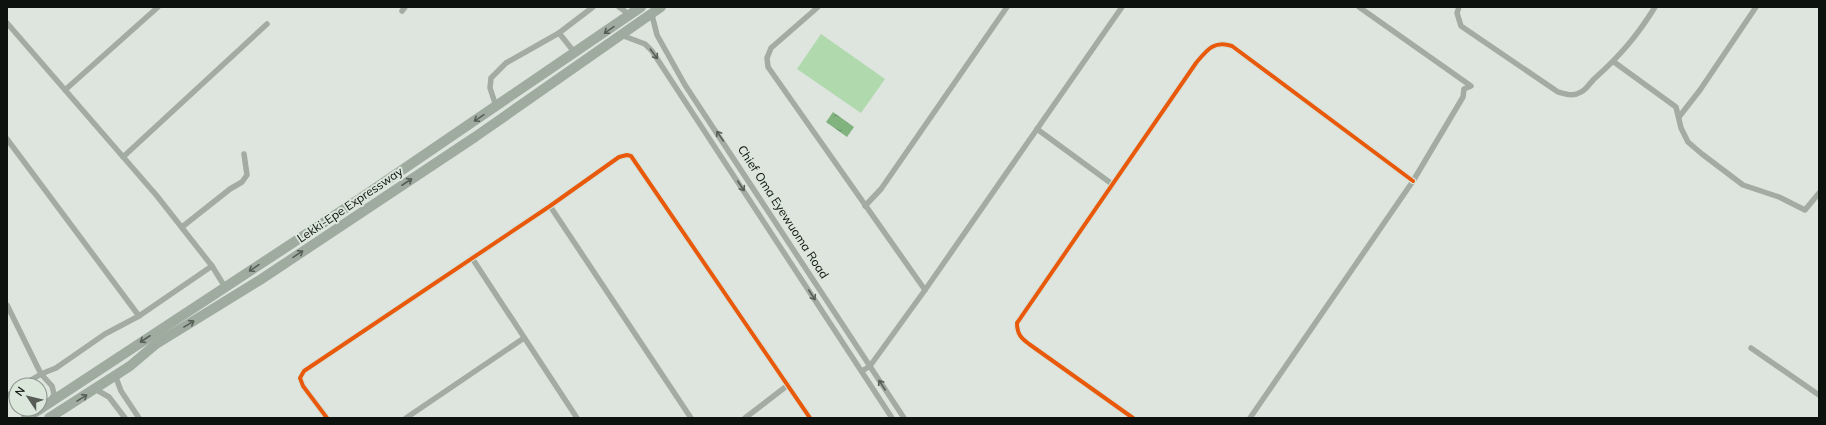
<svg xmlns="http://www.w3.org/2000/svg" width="1826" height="425" viewBox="0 0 1826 425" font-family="Mulish,sans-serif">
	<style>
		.grass { fill: #b0daae }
		.water { fill: url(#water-ripples) }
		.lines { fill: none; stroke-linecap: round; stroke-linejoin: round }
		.minor { stroke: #a2aca2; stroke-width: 5.5 }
		.trunk { stroke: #9fab9f; stroke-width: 10 }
		.cycleway-casing { stroke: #dce7db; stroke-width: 6 }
		.cycleway { stroke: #e8590c; stroke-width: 4 }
		.oneway { stroke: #565e56 }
		.oneway2 { stroke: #585f58 }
		.labels { text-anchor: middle; stroke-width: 4; stroke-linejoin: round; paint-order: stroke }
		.street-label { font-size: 12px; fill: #0e120e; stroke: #dce7db }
	</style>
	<defs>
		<pattern id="water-ripples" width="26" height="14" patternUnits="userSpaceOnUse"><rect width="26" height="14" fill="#80b37d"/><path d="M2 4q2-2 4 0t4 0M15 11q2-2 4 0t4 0" fill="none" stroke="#679065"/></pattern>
	</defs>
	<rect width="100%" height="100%" fill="#dee4de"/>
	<polygon class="grass" points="821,34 885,79 861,113 797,69"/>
	<polygon class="water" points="833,112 854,127 847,137 826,122"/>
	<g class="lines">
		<g class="minor">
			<polyline points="619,7 630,15"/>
			<polyline points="818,7 771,48 767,58 768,67 925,290"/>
			<path d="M1459,7L1457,13L1461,26L1558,92C1566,94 1573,97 1581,92C1586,90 1590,83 1594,79C1620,56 1637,36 1655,7"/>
			<polyline points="402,11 405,7"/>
			<polyline points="652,15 657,35 685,85 904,418"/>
			<polyline points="7,23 157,196 212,266 225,287"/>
			<polyline points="559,33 575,53"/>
			<polyline points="621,35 645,44 652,51 892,418"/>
			<polyline points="1614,62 1676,107 1681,128 1688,142 1702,154 1743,185 1779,197 1805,210 1819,193"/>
			<polyline points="65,90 158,7"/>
			<polyline points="496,106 490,88 491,78 506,63 559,33 593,7"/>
			<polyline points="1679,117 1700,90 1756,7"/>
			<polyline points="1037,129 1112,184"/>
			<polyline points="7,139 139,316"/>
			<polyline points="123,157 267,24"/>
			<polyline points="550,206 691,418"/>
			<polyline points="865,206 881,189 1007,7"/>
			<polyline points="182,227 230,189 242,182 247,175 244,154"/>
			<polyline points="472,258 577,418"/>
			<polyline points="7,305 41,374 52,386 54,394 51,400"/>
			<polyline points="1751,348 1819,395"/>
			<polyline points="862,371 870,366 925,290 1122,7"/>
			<polyline points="115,375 121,391 139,418"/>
			<polyline points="23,385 41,374 56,368 105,334 139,316 212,266"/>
			<polyline points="95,389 109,397 125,418"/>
			<polyline points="7,396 16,390"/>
			<polyline points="327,418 303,386 300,378 304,371 550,206 619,157 627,155 631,156 810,418"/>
			<polyline points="406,418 524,338"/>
			<polyline points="745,418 788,385"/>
			<path d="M1133,418L1029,344C1021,338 1017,334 1017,323L1196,63C1207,50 1214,40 1232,46L1413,181"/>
			<polyline points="1250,418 1413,181 1463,97 1464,89 1471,86 1359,7"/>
		</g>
		<g class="trunk">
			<polyline points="40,409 361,198 641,7"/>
			<polyline points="26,418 40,409"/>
			<polyline points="49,418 130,366 156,344 260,280 475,137 661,7"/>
		</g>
		<g class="cycleway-casing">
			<g id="cycleway">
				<polyline points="327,418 303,386 300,378 304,371 550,206 619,157 627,155 631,156 810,418"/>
				<path d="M1133,418L1029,344C1021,338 1017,334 1017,323L1196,63C1207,50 1214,40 1232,46L1413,181"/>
			</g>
		</g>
		<use href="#cycleway" class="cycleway"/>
	</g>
	<defs><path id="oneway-shaft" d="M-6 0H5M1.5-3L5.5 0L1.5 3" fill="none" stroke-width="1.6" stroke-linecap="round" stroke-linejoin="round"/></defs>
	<g class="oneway">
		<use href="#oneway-shaft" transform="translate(609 30) rotate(145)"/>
		<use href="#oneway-shaft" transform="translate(479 118) rotate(146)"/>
		<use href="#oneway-shaft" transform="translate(407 182) rotate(-33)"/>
		<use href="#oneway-shaft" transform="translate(298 254) rotate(-34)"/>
		<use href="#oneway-shaft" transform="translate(254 268) rotate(146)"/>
		<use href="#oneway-shaft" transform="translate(189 324) rotate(-31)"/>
		<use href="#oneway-shaft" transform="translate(145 339) rotate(147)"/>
		<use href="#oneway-shaft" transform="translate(82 398) rotate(-32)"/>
	</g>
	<g class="oneway2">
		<use href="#oneway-shaft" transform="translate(654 54) rotate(53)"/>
		<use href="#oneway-shaft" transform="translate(720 136) rotate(-124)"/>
		<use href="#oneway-shaft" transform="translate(741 186) rotate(57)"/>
		<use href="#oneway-shaft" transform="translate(812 295) rotate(57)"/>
		<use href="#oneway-shaft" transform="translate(882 385) rotate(-123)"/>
	</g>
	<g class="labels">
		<g class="street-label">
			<text transform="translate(350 205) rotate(-34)" y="4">Lekki-Epe Expressway</text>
			<text transform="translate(783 212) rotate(57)" y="4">Chief Oma Eyewuoma Road</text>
		</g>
	</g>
	<rect width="1826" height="425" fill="none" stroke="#0e120e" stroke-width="16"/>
	<g transform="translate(28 397) rotate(305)"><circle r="19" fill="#dce7db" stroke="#8a9289"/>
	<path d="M0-3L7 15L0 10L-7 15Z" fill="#575c57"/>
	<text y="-6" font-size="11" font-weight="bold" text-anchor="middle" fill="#0e120e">N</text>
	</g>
</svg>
